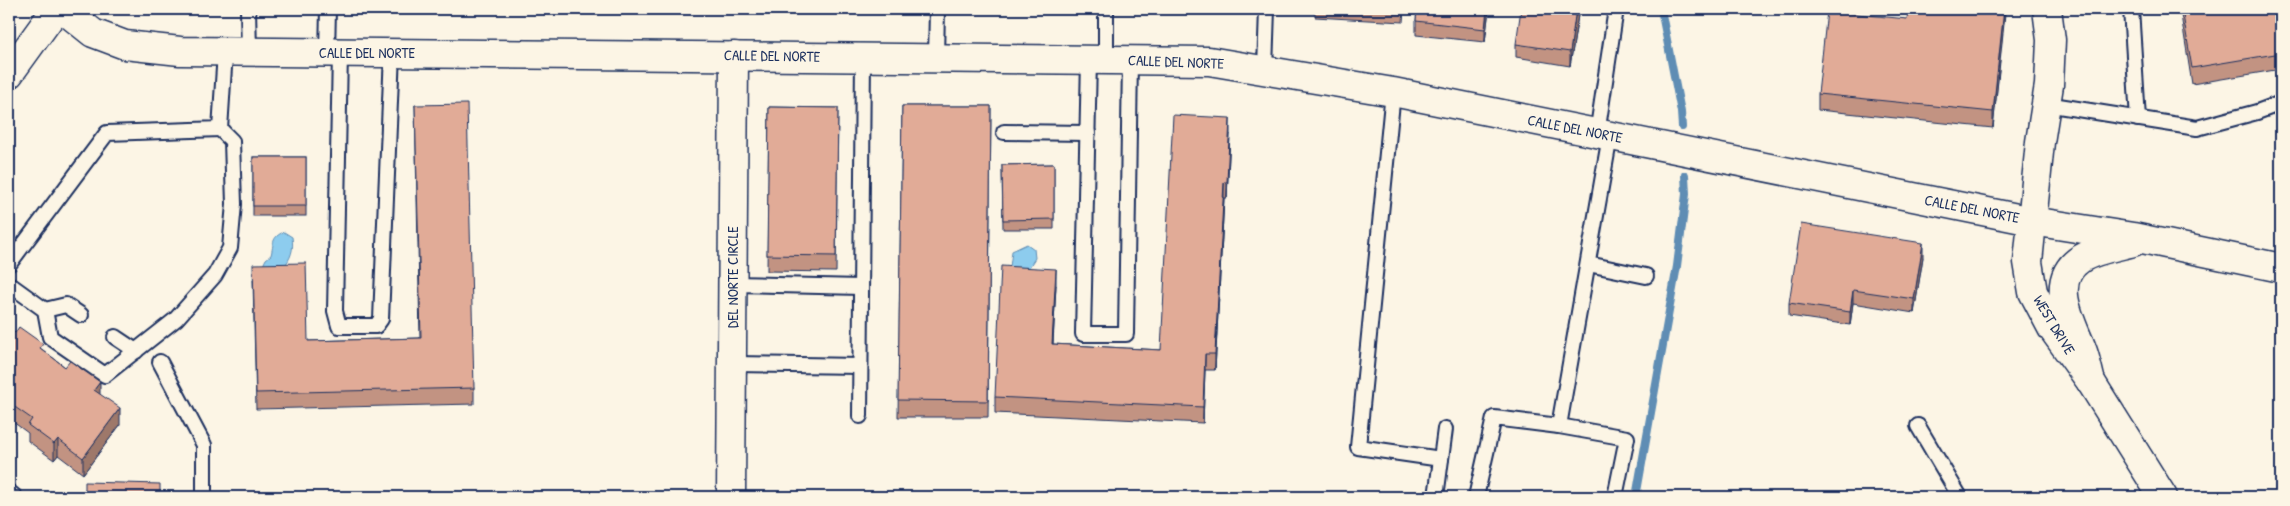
<svg xmlns="http://www.w3.org/2000/svg" width="2290" height="506" viewBox="0 0 2290 506" font-family="'Patrick Hand',sans-serif">
	<style>
		.water { fill: #8dccee; stroke: #5f8db4 }
		.lines { fill: none; stroke-linecap: round; stroke-linejoin: round }
		.stream { stroke: #5f8db4; stroke-width: 8 }
		.lane-casing { stroke: #1b2f5e; stroke-width: 18 }
		.street-casing { stroke: #1b2f5e; stroke-width: 31 }
		.secondary-casing { stroke: #1b2f5e; stroke-width: 31 }
		.lane { stroke: #fcf5e5; stroke-width: 14 }
		.street { stroke: #fcf5e5; stroke-width: 28 }
		.secondary { stroke: #fcf5e5; stroke-width: 28 }
		.wall { fill: #c29382; stroke: #1b2f5e }
		.shaded-wall { fill: #9e786a; stroke: #1b2f5e }
		.building { fill: #e1ab97; stroke: #1b2f5e }
		.labels { text-anchor: middle; stroke-width: 4; stroke-linejoin: round; paint-order: stroke }
		.street-label { font-size: 15px; fill: #1b2f5e; stroke: #fcf5e5 }
	</style>
	<rect width="100%" height="100%" fill="#fcf5e5"/>
	<filter id="ink" filterUnits="userSpaceOnUse"><feTurbulence type="fractalNoise" baseFrequency=".02" numOctaves="2"/><feDisplacementMap in="SourceGraphic" scale="10" xChannelSelector="R" yChannelSelector="G"/><feConvolveMatrix kernelMatrix="1 2 1 2 8 2 1 2 1" color-interpolation-filters="sRGB"/></filter>
	<g filter="url(#ink)">
		<g class="water">
			<path d="M284,232L292,237C294,250 291,258 283,268L262,267L266,259L271,255C274,244 271,237 284,232Z"/>
			<polygon points="1027,244 1034,249 1035,258 1026,272 1009,275 1012,251"/>
		</g>
		<g class="lines">
			<g class="stream">
				<polyline points="1661,9 1681,112 1682,127"/>
				<polyline points="1636,497 1677,266 1686,194 1685,175"/>
			</g>
			<g class="lane-casing">
				<g id="lane">
					<polyline points="248,9 249,52"/>
					<polyline points="2131,9 2138,119"/>
					<polyline points="327,53 328,9"/>
					<polyline points="340,53 335,311 339,326 376,326 381,319 392,53"/>
					<polyline points="936,58 937,9"/>
					<polyline points="1089,60 1083,334 1126,334 1130,60"/>
					<polyline points="1106,60 1106,9"/>
					<polyline points="1265,69 1267,9"/>
					<polyline points="1393,92 1358,447 1441,459"/>
					<polyline points="2046,104 2197,128 2257,112 2281,103"/>
					<polyline points="1004,132 1088,133"/>
					<polyline points="1597,134 1616,9"/>
					<polyline points="9,264 107,133 220,129 225,52"/>
					<polyline points="1588,264 1646,276"/>
					<polyline points="9,284 45,310 50,337 105,375 176,319 215,275 230,248 234,204 232,141 220,129"/>
					<polyline points="733,284 861,287"/>
					<polyline points="45,310 66,305 81,315"/>
					<polyline points="115,337 136,351"/>
					<polyline points="160,362 204,445 204,497"/>
					<polyline points="732,364 860,366"/>
					<polyline points="860,416 863,57"/>
					<polyline points="1559,426 1610,136"/>
					<polyline points="1918,426 1960,497"/>
					<polyline points="9,492 15,497"/>
					<polyline points="1436,497 1445,429"/>
					<polyline points="1476,497 1494,418 1559,426 1627,438 1615,497"/>
				</g>
			</g>
			<g class="street-casing">
				<g id="street">
					<polyline points="2047,9 2051,40 2049,85 2040,142 2028,262 2033,292 2052,328 2091,382 2163,497"/>
					<polyline points="731,497 734,56"/>
				</g>
			</g>
			<g class="secondary-casing">
				<g id="secondary">
					<polyline points="63,9 93,33 125,45 180,51 1209,61 1393,92 2032,221 2133,237 2281,268"/>
					<polyline points="9,74 56,9"/>
					<path d="M2091,382C2088,371 2086,359 2082,349C2071,321 2047,280 2082,258C2097,249 2116,247 2133,242"/>
				</g>
			</g>
			<use href="#lane" class="lane"/>
			<use href="#street" class="street"/>
			<use href="#secondary" class="secondary"/>
		</g>
		<g class="wall">
			<polygon points="1315,9 1404,9 1403,22 1315,17"/>
			<polygon points="1417,9 1489,9 1485,42 1416,35 1416,21"/>
			<polygon points="1579,9 1570,66 1516,57 1516,44"/>
			<polygon points="2005,9 1993,128 1818,110 1818,94 1907,19"/>
			<polygon points="2180,9 2281,9 2281,69 2192,84"/>
			<polygon points="415,105 474,388 474,404 256,409 253,280 308,341 420,338"/>
			<polygon points="902,106 991,106 988,417 898,417"/>
			<polygon points="769,107 838,108 836,272 767,271"/>
			<polygon points="1230,134 1227,198 1224,198 1215,370 1205,370 1203,423 995,413 995,397 1056,285 1053,344 1161,350"/>
			<rect x="253" y="157" width="53" height="59"/>
			<polygon points="1054,164 1054,229 1003,229 1002,165"/>
			<polygon points="1923,257 1914,313 1853,303 1850,325 1789,316 1789,303"/>
			<polygon points="9,329 43,350 100,394 120,425 83,474 58,455 54,460 28,441 28,433 9,419"/>
		</g>
		<g class="shaded-wall">
			<polygon points="1487,9 1489,9 1485,42 1485,29"/>
			<polygon points="1576,9 1579,9 1570,66 1570,52"/>
			<polygon points="2004,9 2005,9 2005,14 1993,128 1993,112"/>
			<polygon points="1230,118 1230,134 1227,198 1227,182"/>
			<polygon points="1224,182 1224,198 1215,370 1215,354"/>
			<polygon points="1923,243 1923,257 1914,313 1914,299"/>
			<polygon points="1056,269 1056,285 1052,360 1052,344"/>
			<polygon points="1853,290 1853,303 1850,325 1850,312"/>
			<polygon points="1205,354 1205,370 1203,423 1203,407"/>
			<polygon points="100,382 100,398 94,390"/>
			<polygon points="120,408 120,425 83,474 83,458"/>
			<polygon points="58,439 58,455 54,460 54,444"/>
		</g>
		<g class="building">
			<polygon points="1417,9 1487,9 1485,29 1416,21"/>
			<polygon points="1521,9 1576,9 1570,52 1516,44"/>
			<polygon points="1908,9 2004,9 1993,112 1818,94 1827,11 1907,19"/>
			<polygon points="2182,9 2281,9 2281,53 2192,68"/>
			<polygon points="467,104 474,388 256,393 253,264 306,263 308,341 421,338 415,105"/>
			<polygon points="902,106 991,106 988,401 898,400"/>
			<polygon points="769,107 838,108 836,256 767,255"/>
			<polygon points="1173,115 1230,118 1227,182 1224,182 1215,354 1205,354 1203,407 995,397 1001,266 1056,269 1052,344 1161,350"/>
			<rect x="253" y="157" width="53" height="49"/>
			<polygon points="1054,164 1054,219 1003,220 1002,165"/>
			<polygon points="1801,224 1923,243 1914,299 1853,290 1850,312 1789,303"/>
			<polygon points="19,327 43,344 40,348 65,367 70,361 100,382 94,390 120,408 83,458 58,439 54,444 28,425 32,419 9,403 9,329 15,333"/>
			<polygon points="85,482 160,484 160,497 85,497"/>
		</g>
	</g>
	<g class="labels">
		<g class="street-label">
			<text x="367" y="58">CALLE DEL NORTE</text>
			<text transform="translate(772 56) rotate(1)" y="5">CALLE DEL NORTE</text>
			<text transform="translate(1176 62) rotate(2)" y="5">CALLE DEL NORTE</text>
			<text transform="translate(1575 129) rotate(11)" y="5">CALLE DEL NORTE</text>
			<text transform="translate(1972 209) rotate(11)" y="5">CALLE DEL NORTE</text>
			<text transform="translate(733 277) rotate(-90)" y="5">DEL NORTE CIRCLE</text>
			<text transform="translate(2054 325) rotate(59)" y="5">WEST DRIVE</text>
		</g>
	</g>
	<rect width="2290" height="506" fill="none" stroke="#fcf5e5" stroke-width="30"/>
	<rect x="15" y="15" width="2260" height="476" fill="none" stroke="#1b2f5e" stroke-width="2" filter="url(#ink)"/>
</svg>
